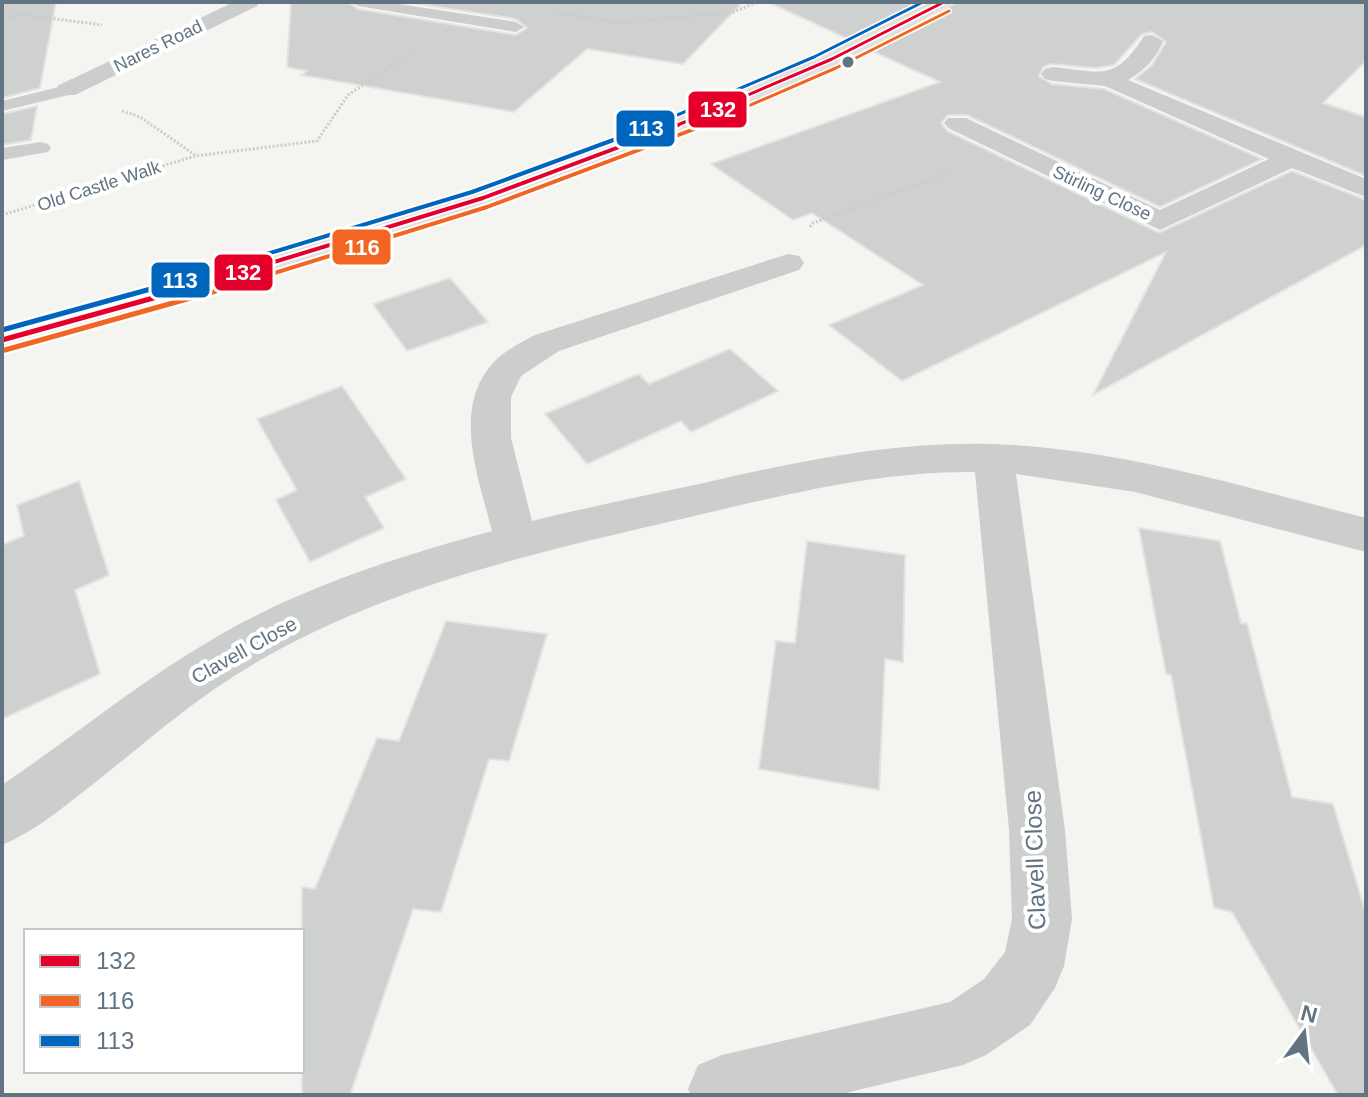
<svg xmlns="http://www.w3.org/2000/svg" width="1368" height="1097" viewBox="0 0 1368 1097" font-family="Helvetica,sans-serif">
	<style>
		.building { fill: #cfd0d0; stroke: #e3e3e1; stroke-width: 2 }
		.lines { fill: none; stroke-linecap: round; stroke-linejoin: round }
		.path { stroke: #cacbcb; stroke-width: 3; stroke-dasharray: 2 2; stroke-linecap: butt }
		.lane { fill: #cccece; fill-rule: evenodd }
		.street { fill: #cccece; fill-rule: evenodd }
		.secondary { fill: #e0e0e1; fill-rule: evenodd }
		.bus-1-far2-casing { stroke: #fff; stroke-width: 6 }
		.bus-1-far1-casing { stroke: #fff; stroke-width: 8 }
		.bus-1-casing { stroke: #fff; stroke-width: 10 }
		.bus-2-far2-casing { stroke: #fff; stroke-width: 6 }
		.bus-2-far1-casing { stroke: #fff; stroke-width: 8 }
		.bus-2-casing { stroke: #fff; stroke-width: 10 }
		.bus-3-far2-casing { stroke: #fff; stroke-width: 6 }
		.bus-3-far1-casing { stroke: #fff; stroke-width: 8 }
		.bus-3-casing { stroke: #fff; stroke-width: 10 }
		.bus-1-far2 { stroke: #e4002b; stroke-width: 3 }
		.bus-1-far1 { stroke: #e4002b; stroke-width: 4 }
		.bus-1 { stroke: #e4002b; stroke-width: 5 }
		.bus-2-far2 { stroke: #f26522; stroke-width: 3 }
		.bus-2-far1 { stroke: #f26522; stroke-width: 4 }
		.bus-2 { stroke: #f26522; stroke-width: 5 }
		.bus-3-far2 { stroke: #0065bd; stroke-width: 3 }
		.bus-3-far1 { stroke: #0065bd; stroke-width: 4 }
		.bus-3 { stroke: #0065bd; stroke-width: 5 }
		.bus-dot { fill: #617483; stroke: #fff; stroke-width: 3 }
		.labels { text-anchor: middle; stroke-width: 8; stroke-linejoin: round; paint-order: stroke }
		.far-street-label { font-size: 18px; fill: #617483; stroke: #fff }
		.street-label { font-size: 20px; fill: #617483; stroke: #fff }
		.near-street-label { font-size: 24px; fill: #617483; stroke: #fff }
		.line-badge { stroke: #fff; stroke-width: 3 }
		.badge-label { font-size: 22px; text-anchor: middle; font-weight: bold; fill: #fff }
	</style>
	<rect width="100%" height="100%" fill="#f4f4f1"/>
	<g class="building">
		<polygon points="2,2 56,2 40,88 2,98"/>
		<polygon points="291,2 348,2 358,9 516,35 527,28 516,19 406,2 743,2 683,64 587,49 514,112 301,75 307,71 287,67"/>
		<polygon points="768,2 922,2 848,39"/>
		<polygon points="957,2 1366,2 1366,61 1323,103 1366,117 1366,176 1135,79 1152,65 1166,42 1152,32 1142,34 1114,65 1095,68 1052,64 1043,67 1039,76 1052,84 1104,89 1262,159 1160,207 967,115 948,115 941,123 947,131 1159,233 1292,171 1366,200 1366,245 1093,395 1166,252 902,381 829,325 923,285 812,213 793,220 711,164 940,82 874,52"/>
		<polygon points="37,106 31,140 2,145 2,114"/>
		<polygon points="450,278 488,322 407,351 373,304"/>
		<polygon points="730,349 778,391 691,432 681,421 587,464 545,414 639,374 649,384"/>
		<polygon points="342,386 406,479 365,497 384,528 310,562 276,500 297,490 257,419"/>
		<polygon points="79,481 109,575 75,590 100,674 2,719 2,545 24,536 17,505"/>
		<polygon points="1139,528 1220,541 1241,623 1247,624 1292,797 1333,804 1366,914 1366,1095 1338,1095 1232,912 1214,908 1171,675 1166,674"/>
		<polygon points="807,541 905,555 903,662 885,659 879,790 759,769 776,641 795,643"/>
		<polygon points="446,621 547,634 509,761 489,759 441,912 413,909 350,1095 302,1095 302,887 315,889 377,738 399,741"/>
	</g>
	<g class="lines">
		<g class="path">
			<polyline points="2,4 7,2"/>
			<polyline points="2,12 102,25"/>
			<polyline points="554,12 620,23 733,12 758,2"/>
			<polyline points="2,22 23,14"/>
			<polyline points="122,111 140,117 195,155"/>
			<polyline points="2,215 195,156 317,141 348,95 413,52"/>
			<polyline points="810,227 813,223 953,171"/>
		</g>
		<g class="lane">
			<polygon points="351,2 386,2 516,22 524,27 516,32 358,6"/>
			<polygon points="67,85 73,86 76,90 73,94 2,111 2,101"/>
			<polygon points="41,142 48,144 51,148 48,152 2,160 2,148"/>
		</g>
		<g class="street">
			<polygon points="234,2 260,2 257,6 75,95 59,95 55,90 59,85"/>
			<path d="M1152,35L1163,41C1156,59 1145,70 1128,80L1366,179V197L1292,168L1160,230L948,128L944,123L948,118H966L1160,210L1269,159L1105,86L1053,81L1045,79L1041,74L1045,69L1053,67C1101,72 1115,82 1144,36Z"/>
			<path d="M788,254L799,256L804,263L799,270L559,351L521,376L511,397V438L532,521C589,507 647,495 704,483C799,461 894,441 992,444C1119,448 1244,487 1366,518V552L1135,492L1016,474L1065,830L1072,919L1064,966L1055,988L1030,1025L986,1055L963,1065L837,1095H691L688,1089L698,1065L722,1055L950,1002L984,979L1005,952L1012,919L1009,830L975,472C878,471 784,495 690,517C539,552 387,585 252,665C194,699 144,744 92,785C63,807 36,831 2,845V785C73,737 139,682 213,639C299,588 396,557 492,531C479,479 451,409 493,363C504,351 520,343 535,335Z"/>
		</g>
		<path class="secondary" d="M929,2H954L875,48L797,86L638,153L392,237L2,351V329C319,244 638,156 929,2Z"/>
		<g class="bus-1-far2-casing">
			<polyline id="bus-1-far2" points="673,127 832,59 944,2"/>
		</g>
		<g class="bus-1-far1-casing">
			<polyline id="bus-1-far1" points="186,289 483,198 678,125"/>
		</g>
		<g class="bus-1-casing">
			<polyline id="bus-1" points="2,340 193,287"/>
		</g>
		<g class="bus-2-far2-casing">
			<polyline id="bus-2-far2" points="700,127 836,68 949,11"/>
		</g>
		<g class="bus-2-far1-casing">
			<polyline id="bus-2-far1" points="223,289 487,207 705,125"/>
		</g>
		<g class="bus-2-casing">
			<polyline id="bus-2" points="5,350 230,287"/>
		</g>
		<g class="bus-3-far2-casing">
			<polyline id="bus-3-far2" points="649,127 814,57 923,2"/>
		</g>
		<g class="bus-3-far1-casing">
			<polyline id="bus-3-far1" points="151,289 472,192 654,125"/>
		</g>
		<g class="bus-3-casing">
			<polyline id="bus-3" points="2,330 158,287"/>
		</g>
		<use href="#bus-1-far2" class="bus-1-far2"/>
		<use href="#bus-1-far1" class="bus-1-far1"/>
		<use href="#bus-1" class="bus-1"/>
		<use href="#bus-2-far2" class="bus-2-far2"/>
		<use href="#bus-2-far1" class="bus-2-far1"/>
		<use href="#bus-2" class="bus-2"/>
		<use href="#bus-3-far2" class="bus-3-far2"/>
		<use href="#bus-3-far1" class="bus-3-far1"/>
		<use href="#bus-3" class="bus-3"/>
	</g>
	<circle class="bus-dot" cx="848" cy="62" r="7"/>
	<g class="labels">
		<g class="far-street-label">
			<text transform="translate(158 46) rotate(-26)" y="6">Nares Road</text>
			<text transform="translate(99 186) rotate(-18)" y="6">Old Castle Walk</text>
			<text transform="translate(1102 193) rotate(25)" y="6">Stirling Close</text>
		</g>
		<g class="street-label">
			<text transform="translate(244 650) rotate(-29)" y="7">Clavell Close</text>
		</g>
		<g class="near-street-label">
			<text transform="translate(1035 860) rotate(-92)" y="8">Clavell Close</text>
		</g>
	</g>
	<g class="line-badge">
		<rect x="687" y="90" width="61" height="39" rx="8" fill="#e4002b"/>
		<rect x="615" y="109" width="61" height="39" rx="8" fill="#0065bd"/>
		<rect x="331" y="228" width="61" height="38" rx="8" fill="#f26522"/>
		<rect x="213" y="253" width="61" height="39" rx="8" fill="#e4002b"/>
		<rect x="150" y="261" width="61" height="38" rx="8" fill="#0065bd"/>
	</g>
	<g class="badge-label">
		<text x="718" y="117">132</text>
		<text x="646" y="136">113</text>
		<text x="362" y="255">116</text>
		<text x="243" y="280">132</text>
		<text x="180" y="288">113</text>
	</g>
	<rect width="1368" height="1097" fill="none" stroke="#617483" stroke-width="8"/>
	<rect x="24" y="929" width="280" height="144" fill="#ffffff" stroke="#c0c7cd" stroke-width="2"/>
	<rect x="40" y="955" width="40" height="12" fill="#e4002b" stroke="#c0c7cd" stroke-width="2"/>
	<text x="96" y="969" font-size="24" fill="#617483">132</text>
	<rect x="40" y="995" width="40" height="12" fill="#f26522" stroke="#c0c7cd" stroke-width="2"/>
	<text x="96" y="1009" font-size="24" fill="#617483">116</text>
	<rect x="40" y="1035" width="40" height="12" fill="#0065bd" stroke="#c0c7cd" stroke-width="2"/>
	<text x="96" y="1049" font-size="24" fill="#617483">113</text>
	<g transform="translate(1304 1033) rotate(15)" stroke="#ffffff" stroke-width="6" paint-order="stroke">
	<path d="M0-6L14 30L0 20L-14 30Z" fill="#617483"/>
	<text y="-12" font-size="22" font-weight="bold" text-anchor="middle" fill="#617483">N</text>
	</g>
</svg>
